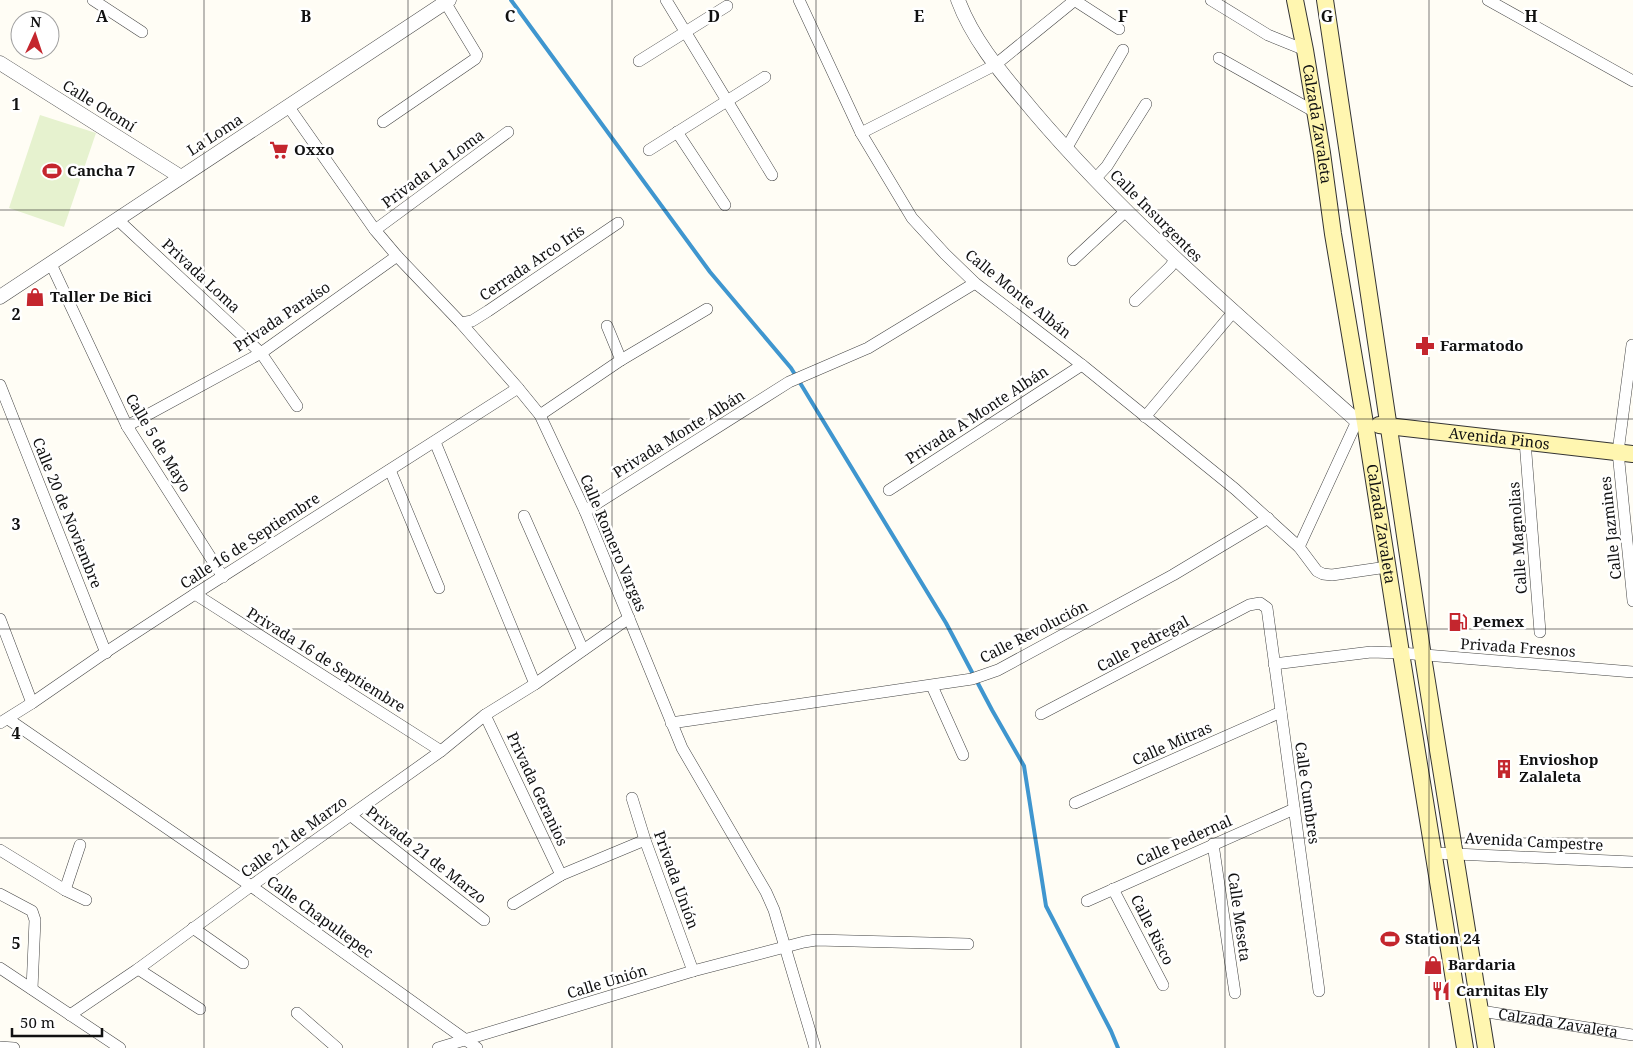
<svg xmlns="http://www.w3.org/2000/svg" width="1633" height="1048" viewBox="0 0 1633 1048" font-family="'Noto Serif',serif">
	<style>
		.pitch { fill: #e6f2cf }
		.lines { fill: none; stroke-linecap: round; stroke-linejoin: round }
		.stream { stroke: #3f96cf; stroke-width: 4 }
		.minor-casing { stroke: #444; stroke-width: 12 }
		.tertiary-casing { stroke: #444; stroke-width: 15 }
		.secondary-casing { stroke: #333; stroke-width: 18 }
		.minor { stroke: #fff; stroke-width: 11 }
		.tertiary { stroke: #fff; stroke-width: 14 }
		.secondary { stroke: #fff6b0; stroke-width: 16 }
		.grid { fill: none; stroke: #111; stroke-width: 1; stroke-opacity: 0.55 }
		.labels { text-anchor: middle; stroke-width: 5; stroke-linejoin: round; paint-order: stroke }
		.street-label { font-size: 15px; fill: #111; stroke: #fff }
		.poi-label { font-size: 15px; font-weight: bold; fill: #111; stroke: #fff; text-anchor: start }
		.grid-label { font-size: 16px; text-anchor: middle; font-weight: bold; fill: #111; stroke: #fff; stroke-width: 5; stroke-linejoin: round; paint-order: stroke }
	</style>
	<rect width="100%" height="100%" fill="#fffdf5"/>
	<polygon class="pitch" points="40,115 96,133 64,227 9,208"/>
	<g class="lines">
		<polyline class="stream" points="511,0 710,272 791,368 946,623 992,710 1024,766 1046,906 1111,1031 1118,1048"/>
		<g class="minor-casing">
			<g id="minor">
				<polyline points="93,0 142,32"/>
				<polyline points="666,0 772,175"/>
				<polyline points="799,0 861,133 912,218 945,254 975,283 1082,365 1235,489 1299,547 1317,571 1323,574 1332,575 1387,567"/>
				<polyline points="1074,0 1119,29"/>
				<polyline points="1211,0 1268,35 1305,50"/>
				<polyline points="1488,0 1633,81"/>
				<polyline points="1219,58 1315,112"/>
				<polyline points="639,61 727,6"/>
				<polyline points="288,106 375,230 397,256 461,323 518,388 540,415 585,511 682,748 766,892 774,910 815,1048"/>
				<polyline points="383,122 475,59 477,55 445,2"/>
				<polyline points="677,132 725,205"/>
				<polyline points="861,133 995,65 1075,0"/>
				<polyline points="1066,149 1123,50"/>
				<polyline points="649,150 765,77"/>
				<polyline points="1095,179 1107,166 1146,104"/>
				<polyline points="117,219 261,353 297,406"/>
				<polyline points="375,230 508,132"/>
				<polyline points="1073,260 1127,210"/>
				<polyline points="51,264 127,426 223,577"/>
				<polyline points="1135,301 1170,267 1175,260"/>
				<polyline points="461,323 472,321 488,311 618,223"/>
				<polyline points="1632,345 1618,452 1633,601"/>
				<polyline points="621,360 707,309"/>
				<polyline points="0,385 106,653"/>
				<polyline points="540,415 621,360 607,326"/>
				<polyline points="1145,417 1234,311"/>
				<polyline points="127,426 261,353 397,256"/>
				<polyline points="1525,441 1540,632"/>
				<polyline points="435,442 535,684"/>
				<polyline points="390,470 439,588"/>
				<polyline points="889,490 1082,365"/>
				<polyline points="585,511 789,382 868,348 975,283"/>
				<polyline points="524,516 583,650"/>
				<polyline points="1299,547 1357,421"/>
				<polyline points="195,594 441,751"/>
				<polyline points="0,619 32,703"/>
				<polyline points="1274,664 1371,652 1401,653 1633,672"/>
				<polyline points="932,686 963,755"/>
				<polyline points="1041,714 1249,605 1260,603 1267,608 1319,991"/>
				<polyline points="485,715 561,875"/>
				<polyline points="8,719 251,886 477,1048"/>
				<polyline points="0,723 32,703 103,654 195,594 518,388"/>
				<polyline points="671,723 972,679 998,670 1173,575 1268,518"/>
				<polyline points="632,798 645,840 693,971"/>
				<polyline points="1075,803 1281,712"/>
				<polyline points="350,815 484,920"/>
				<polyline points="1213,844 1235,993"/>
				<polyline points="0,850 65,890 86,900"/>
				<polyline points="1434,853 1633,862"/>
				<polyline points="1113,889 1163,985"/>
				<polyline points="65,890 80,845"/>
				<polyline points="0,894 32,911 35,920 32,989"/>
				<polyline points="1087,901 1294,809"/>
				<polyline points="513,904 561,875 645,840"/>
				<polyline points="193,928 243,963"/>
				<polyline points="0,968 120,1048"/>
				<polyline points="138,969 200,1009"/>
				<path id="s1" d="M1481,1011L1633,1035"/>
				<polyline points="297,1013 337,1048"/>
				<polyline points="70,1015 138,969 251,886 441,751 485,715 535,684 629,618"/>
				<polyline points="0,1047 14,1048"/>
				<polyline points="438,1048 693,971 804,942 816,940 968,944"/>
			</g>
		</g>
		<g class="tertiary-casing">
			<g id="tertiary">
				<path d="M958,0C974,43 1005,77 1034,112C1131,226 1246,322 1357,421L1365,423"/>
				<polyline points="0,63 181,177"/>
				<polyline points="0,297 449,0"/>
			</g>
		</g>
		<g class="secondary-casing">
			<g id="secondary">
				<path id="s2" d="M1295,0L1305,50L1322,153L1333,234L1365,423L1401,653L1465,1048"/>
				<polyline points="1325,0 1424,663 1486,1048"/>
				<path id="s3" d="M1379,425L1633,454"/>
			</g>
		</g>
		<use href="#minor" class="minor"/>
		<use href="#tertiary" class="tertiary"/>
		<use href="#secondary" class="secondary"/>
	</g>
	<path class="grid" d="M204,0V1048M408,0V1048M612,0V1048M816,0V1048M1021,0V1048M1225,0V1048M1429,0V1048M0,210H1633M0,419H1633M0,629H1633M0,838H1633"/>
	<defs>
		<g id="supermarket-bare" transform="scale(1.5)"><path d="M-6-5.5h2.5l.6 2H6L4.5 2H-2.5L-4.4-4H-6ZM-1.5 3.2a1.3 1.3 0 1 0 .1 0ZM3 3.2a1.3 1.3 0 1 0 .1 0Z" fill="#c4262e" stroke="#fff" stroke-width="2.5" paint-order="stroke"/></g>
		<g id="stadium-bare" transform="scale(1.5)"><path d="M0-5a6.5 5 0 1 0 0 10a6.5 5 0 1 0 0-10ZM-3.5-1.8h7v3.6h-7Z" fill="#c4262e" stroke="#fff" stroke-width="2.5" paint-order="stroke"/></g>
		<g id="shop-bare" transform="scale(1.5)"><path d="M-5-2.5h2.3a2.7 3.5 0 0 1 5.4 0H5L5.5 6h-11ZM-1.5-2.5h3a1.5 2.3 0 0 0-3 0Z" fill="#c4262e" stroke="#fff" stroke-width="2.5" paint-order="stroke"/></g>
		<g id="pharmacy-bare" transform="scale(1.5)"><path d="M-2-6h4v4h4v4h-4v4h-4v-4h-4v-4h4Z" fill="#c4262e" stroke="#fff" stroke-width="2.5" paint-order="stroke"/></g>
		<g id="fuel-bare" transform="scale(1.5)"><path d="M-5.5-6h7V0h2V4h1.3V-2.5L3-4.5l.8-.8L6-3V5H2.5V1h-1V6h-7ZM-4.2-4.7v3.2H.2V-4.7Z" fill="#c4262e" stroke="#fff" stroke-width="2.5" paint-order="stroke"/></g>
		<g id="building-bare" transform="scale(1.5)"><path d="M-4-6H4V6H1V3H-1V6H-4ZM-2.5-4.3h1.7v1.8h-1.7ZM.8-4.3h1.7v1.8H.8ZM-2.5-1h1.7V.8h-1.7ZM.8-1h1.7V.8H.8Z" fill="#c4262e" stroke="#fff" stroke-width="2.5" paint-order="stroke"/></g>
		<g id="restaurant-bare" transform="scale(1.5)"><path d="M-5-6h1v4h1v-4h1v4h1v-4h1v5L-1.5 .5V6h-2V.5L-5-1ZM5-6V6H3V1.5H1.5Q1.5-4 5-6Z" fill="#c4262e" stroke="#fff" stroke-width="2.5" paint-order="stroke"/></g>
	</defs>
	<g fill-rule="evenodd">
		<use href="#supermarket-bare" x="279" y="150"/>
		<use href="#stadium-bare" x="52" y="171"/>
		<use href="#shop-bare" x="35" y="297"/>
		<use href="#pharmacy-bare" x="1425" y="346"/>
		<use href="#fuel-bare" x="1458" y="622"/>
		<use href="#building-bare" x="1504" y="769"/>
		<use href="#stadium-bare" x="1390" y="939"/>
		<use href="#shop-bare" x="1433" y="965"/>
		<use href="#restaurant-bare" x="1441" y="991"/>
	</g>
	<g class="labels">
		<g class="street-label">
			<text transform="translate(99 106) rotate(32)" y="5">Calle Otomí</text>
			<text dy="5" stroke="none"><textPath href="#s2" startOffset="126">Calzada Zavaleta</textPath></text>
			<text transform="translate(215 135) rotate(-33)" y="5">La Loma</text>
			<text transform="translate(433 169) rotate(-36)" y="5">Privada La Loma</text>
			<text transform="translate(1156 216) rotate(45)" y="5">Calle Insurgentes</text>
			<text transform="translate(532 263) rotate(-34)" y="5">Cerrada Arco Iris</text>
			<text transform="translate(201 276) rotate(43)" y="5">Privada Loma</text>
			<text transform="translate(1018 294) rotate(39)" y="5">Calle Monte Albán</text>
			<text transform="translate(282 317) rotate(-34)" y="5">Privada Paraíso</text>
			<text transform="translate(977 415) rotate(-33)" y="5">Privada A Monte Albán</text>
			<text transform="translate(679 434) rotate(-32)" y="5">Privada Monte Albán</text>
			<text dy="5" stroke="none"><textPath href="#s3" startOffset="121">Avenida Pinos</textPath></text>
			<text transform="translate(158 443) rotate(59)" y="5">Calle 5 de Mayo</text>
			<text transform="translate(67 513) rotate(68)" y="5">Calle 20 de Noviembre</text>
			<text dy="5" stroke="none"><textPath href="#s2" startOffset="531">Calzada Zavaleta</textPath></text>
			<text transform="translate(1611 528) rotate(-96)" y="5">Calle Jazmines</text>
			<text transform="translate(1518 538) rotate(-94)" y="5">Calle Magnolias</text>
			<text transform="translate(250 541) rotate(-33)" y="5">Calle 16 de Septiembre</text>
			<text transform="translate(613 543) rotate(67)" y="5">Calle Romero Vargas</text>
			<text transform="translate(1034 632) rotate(-27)" y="5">Calle Revolución</text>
			<text transform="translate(1143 644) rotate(-28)" y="5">Calle Pedregal</text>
			<text transform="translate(1518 648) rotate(4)" y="5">Privada Fresnos</text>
			<text transform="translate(326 660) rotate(32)" y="5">Privada 16 de Septiembre</text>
			<text transform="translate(1172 744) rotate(-24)" y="5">Calle Mitras</text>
			<text transform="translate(537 789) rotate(65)" y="5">Privada Geranios</text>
			<text transform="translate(1307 793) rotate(82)" y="5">Calle Cumbres</text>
			<text transform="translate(294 837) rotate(-36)" y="5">Calle 21 de Marzo</text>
			<text transform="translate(1184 841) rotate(-24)" y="5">Calle Pedernal</text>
			<text transform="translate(1534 842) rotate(3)" y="5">Avenida Campestre</text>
			<text transform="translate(426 855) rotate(38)" y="5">Privada 21 de Marzo</text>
			<text transform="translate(676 880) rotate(70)" y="5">Privada Unión</text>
			<text transform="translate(320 917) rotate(36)" y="5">Calle Chapultepec</text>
			<text transform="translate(1239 917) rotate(82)" y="5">Calle Meseta</text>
			<text transform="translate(1152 930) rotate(63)" y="5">Calle Risco</text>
			<text transform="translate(607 982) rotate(-17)" y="5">Calle Unión</text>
			<text dy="5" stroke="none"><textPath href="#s1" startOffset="78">Calzada Zavaleta</textPath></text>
		</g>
		<g class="poi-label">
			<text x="294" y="155">Oxxo</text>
			<text x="67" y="176">Cancha 7</text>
			<text x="50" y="302">Taller De Bici</text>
			<text x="1440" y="351">Farmatodo</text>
			<text x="1473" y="627">Pemex</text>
			<text x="1519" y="765">Envioshop<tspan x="1519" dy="17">Zalaleta</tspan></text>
			<text x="1405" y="944">Station 24</text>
			<text x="1448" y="970">Bardaria</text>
			<text x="1456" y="996">Carnitas Ely</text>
		</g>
	</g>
	<g class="grid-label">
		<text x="102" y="22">A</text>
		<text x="306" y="22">B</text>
		<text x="510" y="22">C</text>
		<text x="714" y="22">D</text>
		<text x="919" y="22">E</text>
		<text x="1123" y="22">F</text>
		<text x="1327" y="22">G</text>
		<text x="1531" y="22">H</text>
		<text x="16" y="110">1</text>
		<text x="16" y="320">2</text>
		<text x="16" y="530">3</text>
		<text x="16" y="739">4</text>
		<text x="16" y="949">5</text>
	</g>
	<g transform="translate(35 35) rotate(3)"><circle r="24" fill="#ffffff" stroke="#a0a0a0"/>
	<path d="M0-4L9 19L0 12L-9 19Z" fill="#c4262e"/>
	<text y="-8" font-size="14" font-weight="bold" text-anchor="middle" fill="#111111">N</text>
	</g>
	<path d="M12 1028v8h90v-8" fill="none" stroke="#111111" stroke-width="2.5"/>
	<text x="20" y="1028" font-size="15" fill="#111111" stroke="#ffffff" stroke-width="4" paint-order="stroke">50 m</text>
</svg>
